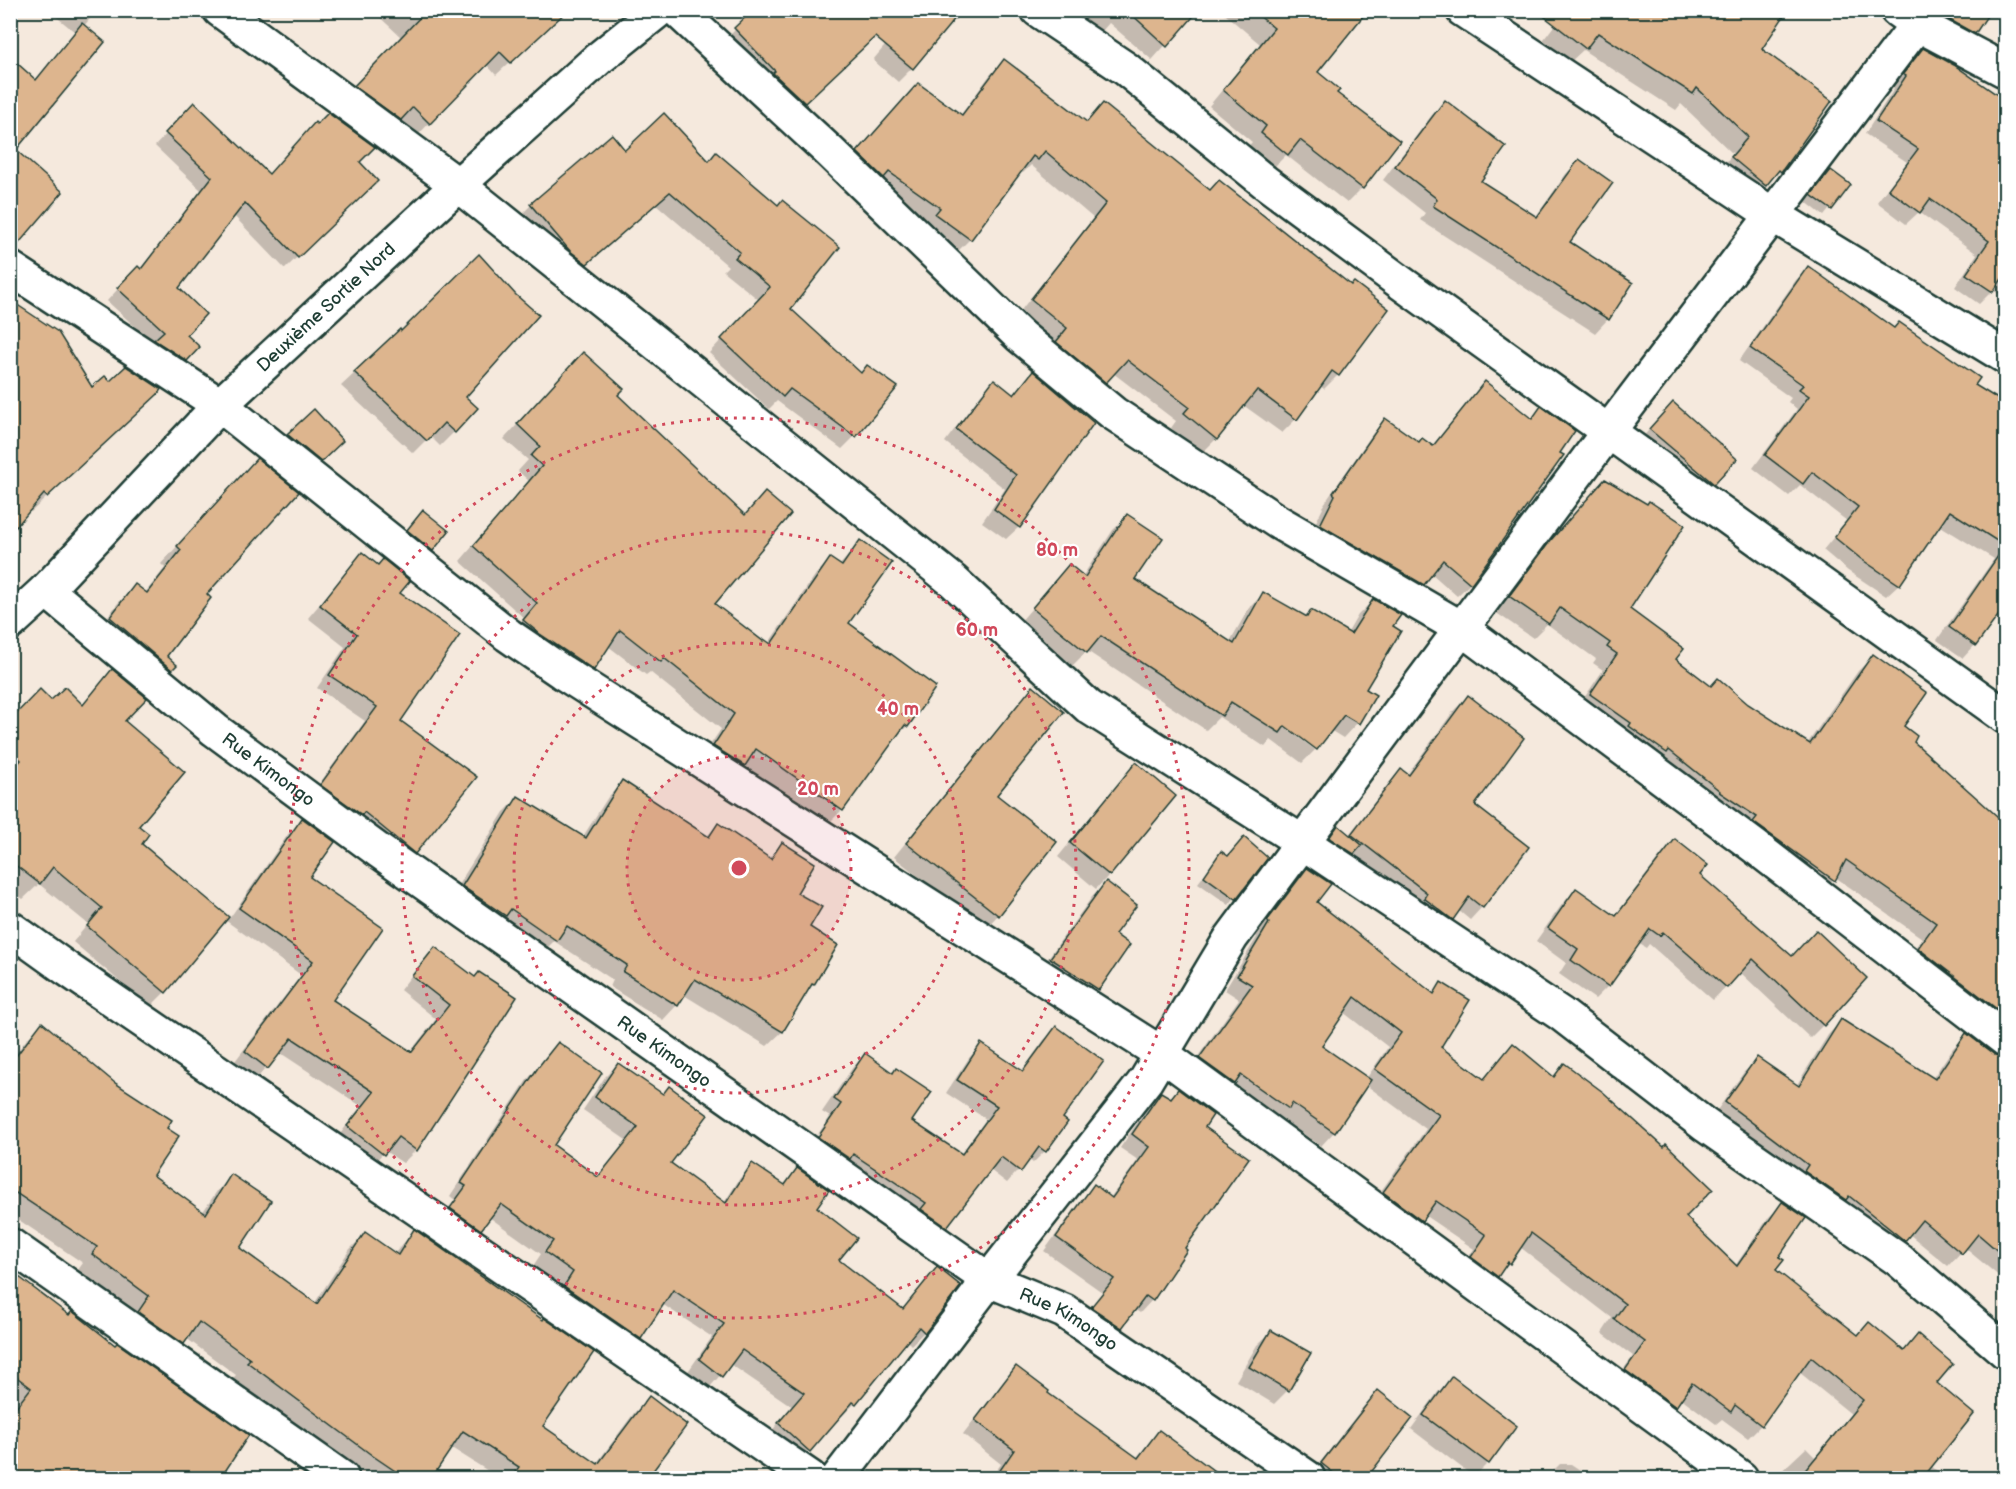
<svg xmlns="http://www.w3.org/2000/svg" width="2016" height="1489" viewBox="0 0 2016 1489" font-family="'Balsamiq Sans',sans-serif">
	<style>
		.shadow { fill: #0003; fill-rule: evenodd }
		.building { fill: #ddb58e; stroke: #1f3d34; stroke-width: 1.5 }
		.lines { fill: none; stroke-linecap: round; stroke-linejoin: round }
		.street-casing { stroke: #1f3d34; stroke-width: 38 }
		.primary-casing { stroke: #1f3d34; stroke-width: 38 }
		.street { stroke: #fff; stroke-width: 33 }
		.primary { stroke: #fff; stroke-width: 33 }
		.ring { fill: none; stroke: #d1495b; stroke-width: 3; stroke-dasharray: 3 6 }
		.labels { text-anchor: middle; stroke-width: 4.5; stroke-linejoin: round; paint-order: stroke }
		.street-label { font-size: 18px; fill: #1f3d34; stroke: #fff }
		.centre { fill: #d1495b; stroke: #fff; stroke-width: 3 }
		.ring-label { font-size: 18px; text-anchor: middle; font-weight: bold; fill: #d1495b; stroke: #fff; stroke-width: 4.5; stroke-linejoin: round; paint-order: stroke }
	</style>
	<rect width="100%" height="100%" fill="#f5e9dd"/>
	<filter id="ink" filterUnits="userSpaceOnUse"><feTurbulence type="fractalNoise" baseFrequency=".0167" numOctaves="2"/><feDisplacementMap in="SourceGraphic" scale="12" xChannelSelector="R" yChannelSelector="G"/><feConvolveMatrix kernelMatrix="1 2 1 2 8 2 1 2 1" color-interpolation-filters="sRGB"/></filter>
	<g filter="url(#ink)">
		<g class="shadow">
			<polygon points="48,10 97,10 84,26 14,150 61,192 10,250 10,59 35,80 75,32"/>
			<polygon points="227,10 259,10 243,26"/>
			<polygon points="372,10 545,10 541,34 496,75 486,64 416,137 399,120 386,132 342,100 402,38"/>
			<polygon points="755,10 880,31 791,114 723,42"/>
			<polygon points="915,10 912,68 898,82 873,60"/>
			<polygon points="1075,10 1197,10 1152,60 1109,23 1089,46 1063,27"/>
			<polygon points="1220,10 1366,10 1316,73 1335,94 1398,141 1362,188 1347,203 1286,155 1272,169 1247,148 1252,142 1209,106 1260,44"/>
			<polygon points="1566,10 1830,102 1780,171 1748,201 1716,174 1733,154 1681,104 1676,110 1583,50 1568,64 1541,43"/>
			<polygon points="1923,10 1990,10 1974,33 1958,48"/>
			<polygon points="1923,50 2006,103 2006,299 1993,290 1979,304 1955,287 1977,254 1919,212 1906,224 1877,202 1907,162 1865,134 1894,89 1892,87 1910,63"/>
			<polygon points="1004,61 1086,123 1103,105 1210,192 1387,309 1338,375 1324,389 1320,386 1296,419 1282,433 1243,405 1216,439 1202,453 1171,428 1176,421 1113,373 1091,396 1043,356 1054,342 1018,314 1093,218 1031,165 1023,173 1020,171 970,239 956,253 844,167 904,100 960,116 990,75"/>
			<polygon points="1445,102 1479,181 1535,218 1566,174 1579,161 1568,243 1608,319 1595,333 1420,220 1425,213 1383,180 1432,115"/>
			<polygon points="194,105 268,175 358,162 375,181 285,269 233,215 177,288 185,335 186,360 174,372 153,343 107,301 126,280 140,270 201,190 155,146"/>
			<polygon points="625,152 708,162 778,207 789,309 859,374 867,367 855,436 842,449 777,401 769,409 709,353 759,300 723,271 728,266 656,204 573,276 518,218 531,205"/>
			<polygon points="1831,172 1849,185 1824,216 1806,202"/>
			<polygon points="1808,268 1973,385 2006,406 2006,602 1975,645 1963,658 1937,640 1994,559 1939,525 1899,584 1886,596 1848,571 1823,550 1847,521 1800,485 1789,496 1753,468 1797,409 1788,402 1791,398 1739,361 1796,280"/>
			<polygon points="400,331 464,397 454,432 440,446 430,436 413,453 341,386"/>
			<polygon points="569,368 616,395 744,516 765,494 713,604 763,643 768,644 816,574 830,560 839,566 860,542 847,624 907,726 893,740 842,810 828,824 744,765 730,779 700,760 721,729 650,672 646,675 608,646 592,669 578,683 510,635 524,618 460,561 529,481 518,471 528,460 504,439"/>
			<polygon points="1033,373 1019,527 1006,539 982,522 1005,489 945,442 981,394 994,381 1013,395"/>
			<polygon points="1486,383 1530,419 1541,408 1558,453 1561,455 1470,584 1457,596 1431,573 1410,597 1308,538 1323,508 1322,507 1373,433 1385,420 1419,443 1431,447 1473,395"/>
			<polygon points="91,390 140,410 31,512 29,510"/>
			<polygon points="314,411 328,454 306,474 274,449"/>
			<polygon points="1659,418 1734,459 1699,497 1637,444"/>
			<polygon points="239,478 204,595 165,656 175,665 153,686 93,636 118,603 136,586 145,593 165,568 161,564"/>
			<polygon points="1590,496 1628,609 1674,660 1711,688 1747,705 1807,744 1858,671 1873,656 1902,727 1912,742 2001,822 2006,816 2006,1044 1904,964 1922,938 1835,877 1818,896 1576,710 1603,670 1593,663 1596,659 1547,624 1533,638 1495,612 1536,557"/>
			<polygon points="1128,516 1133,580 1229,643 1249,608 1264,593 1305,617 1311,612 1347,634 1358,615 1373,600 1390,626 1364,689 1374,695 1357,723 1343,738 1330,730 1280,720 1278,722 1315,750 1302,763 1271,740 1265,747 1219,717 1206,730 1087,651 1071,667 1019,623 1069,566 1082,577 1113,530"/>
			<polygon points="417,518 447,532 426,557 401,537"/>
			<polygon points="362,554 399,722 414,853 402,865 309,798 365,721 317,688 345,647 308,618"/>
			<polygon points="112,671 123,721 140,844 229,919 289,833 302,820 308,878 331,1000 410,1052 436,1019 400,990 422,962 435,949 474,978 416,1150 403,1163 385,1151 369,1168 335,1141 361,1106 279,1052 254,1082 232,1065 301,975 225,920 165,992 150,1007 73,942 88,924 39,884 23,899 10,889 10,721 51,703 82,705"/>
			<polygon points="1033,688 994,795 1055,842 998,915 985,929 894,857 1019,702"/>
			<polygon points="1468,697 1473,805 1482,907 1470,920 1458,910 1439,931 1324,845 1332,834 1348,836 1389,783 1401,771 1407,775 1455,709"/>
			<polygon points="1136,764 1109,875 1096,889 1058,857 1123,778"/>
			<polygon points="623,782 706,837 718,825 768,859 782,844 795,893 808,928 836,945 782,1032 767,1046 684,995 677,1005 663,1020 610,987 613,980 554,941 541,954 448,901 504,812 519,797 582,838 608,797"/>
			<polygon points="1676,841 1698,875 1823,1025 1810,1038 1740,972 1713,1000 1649,944 1646,948 1638,943 1608,986 1595,999 1559,974 1566,963 1536,941 1563,903 1576,890 1614,917 1662,854"/>
			<polygon points="1221,853 1228,858 1265,858 1229,905 1198,883"/>
			<path d="M1307,870L1315,902L1432,994L1442,984L1439,1047L1483,1080L1513,1045L1552,1077L1564,1065L1684,1217L1735,1266L1769,1217L1783,1204L1774,1271L1857,1336L1903,1352L1918,1336L1935,1383L1931,1466L1946,1478H1774L1806,1448L1815,1457L1851,1414L1799,1372L1761,1425L1748,1438L1722,1419L1716,1424L1681,1398L1661,1419L1613,1384L1633,1356L1602,1333L1612,1318L1520,1247L1509,1263L1484,1289L1459,1271L1474,1249L1424,1215L1407,1233L1370,1206L1426,1129L1366,1085L1334,1132L1321,1146L1279,1117L1274,1121L1187,1072L1239,999L1225,990L1257,937L1254,935L1294,883ZM1343,1012L1388,1047L1366,1079L1320,1046Z"/>
			<polygon points="1106,883 1113,935 1098,989 1084,1002 1038,972 1092,897"/>
			<path d="M1841,1021L1932,1079L1953,1048L1966,1035L2006,1073V1282L1965,1248L1948,1266L1909,1234L1890,1253L1713,1116L1744,1072L1758,1059L1796,1086L1828,1035ZM1830,1035H1833L1796,1094L1794,1092Z"/>
			<polygon points="42,1024 165,1129 151,1175 202,1213 217,1191 232,1176 238,1248 314,1304 350,1249 365,1234 394,1254 414,1231 541,1426 596,1464 634,1413 649,1398 646,1478 499,1478 450,1447 429,1478 369,1478 233,1378 236,1375 186,1338 168,1358 124,1328 136,1311 78,1270 83,1263 10,1214 10,1061 27,1039"/>
			<polygon points="1057,1028 1061,1119 1045,1151 1033,1163 1028,1159 1007,1183 990,1170 946,1226 933,1239 807,1150 830,1117 822,1112 853,1067 865,1055 910,1121 960,1155 986,1119 946,1093 969,1058 981,1045 1021,1072 1044,1040"/>
			<polygon points="558,1044 552,1146 597,1178 626,1140 583,1110 605,1077 618,1064 669,1163 724,1203 740,1178 753,1165 782,1186 797,1170 837,1260 901,1310 937,1269 924,1332 911,1345 906,1340 855,1403 842,1416 841,1415 796,1464 766,1437 793,1407 730,1364 709,1388 687,1373 712,1337 662,1304 640,1338 627,1351 552,1300 561,1286 533,1266 541,1254 489,1217 467,1241 438,1222 455,1200 450,1196 527,1080"/>
			<polygon points="1178,1091 1203,1127 1182,1248 1152,1300 1140,1313 1134,1309 1108,1339 1080,1320 1102,1292 1044,1251 1082,1199 1094,1186 1110,1198 1138,1160 1120,1148 1149,1106 1161,1094 1169,1099"/>
			<polygon points="10,1272 225,1469 238,1478 10,1478"/>
			<polygon points="1271,1332 1288,1390 1274,1404 1236,1381 1257,1345"/>
			<polygon points="1016,1368 1045,1393 1136,1458 1159,1432 1219,1478 991,1478 1001,1464 963,1434 1003,1382"/>
			<polygon points="1452,1378 1515,1426 1488,1463 1474,1477 1411,1429 1438,1392"/>
			<polygon points="1378,1392 1364,1478 1308,1478 1364,1406"/>
			<polygon points="2006,1414 2006,1434 1995,1426"/>
			<polygon points="1560,1464 1571,1464 1592,1478 1546,1478"/>
			<polygon points="1668,1470 1680,1478 1659,1478"/>
		</g>
		<g class="building">
			<polygon points="427,10 568,10 511,63 500,52 430,124 413,107 401,120 354,86"/>
			<polygon points="753,10 962,10 913,69 875,37 805,103 773,73 775,71 734,28"/>
			<polygon points="1127,10 1199,10 1167,47"/>
			<polygon points="1252,10 1368,10 1318,72 1340,90 1337,93 1400,141 1363,189 1300,140 1288,155 1261,133 1266,126 1223,90 1274,28"/>
			<polygon points="1536,10 1788,10 1762,49 1832,101 1781,172 1779,170 1766,186 1731,157 1748,137 1697,88 1693,94 1598,33 1586,49"/>
			<polygon points="1946,10 1991,10 1975,34 1945,17"/>
			<polygon points="82,23 105,42 16,150 63,192 13,250 10,249 10,57 36,80"/>
			<polygon points="1923,48 1954,65 2006,101 2006,273 1993,292 1966,274 1989,241 1930,199 1920,213 1888,189 1918,149 1876,121 1906,76 1903,74"/>
			<polygon points="1004,59 1087,122 1103,103 1210,190 1219,180 1351,285 1354,282 1389,309 1339,376 1332,371 1297,420 1257,390 1217,440 1184,413 1189,407 1127,360 1106,383 1056,342 1067,328 1031,299 1106,203 1045,151 1038,160 1033,156 971,240 935,214 940,208 889,172 884,178 857,152 918,83 962,115"/>
			<polygon points="1445,100 1506,147 1481,181 1537,217 1579,159 1613,183 1570,242 1633,283 1609,320 1433,206 1437,199 1395,166"/>
			<polygon points="194,102 269,174 315,122 317,124 328,113 375,147 360,162 378,181 298,258 245,203 179,288 206,314 187,335 200,347 187,361 154,340 164,331 117,288 138,266 141,269 212,177 165,133"/>
			<polygon points="664,113 709,161 716,152 778,205 782,200 840,247 791,309 861,373 867,365 898,387 856,437 790,389 783,397 721,339 770,287 735,258 740,252 670,192 587,264 570,251 530,204 612,134 625,150"/>
			<polygon points="1831,170 1851,185 1832,210 1811,195"/>
			<polygon points="479,254 516,295 539,315 466,397 478,408 455,433 444,423 427,441 354,372 400,329 401,331"/>
			<polygon points="1808,266 1894,328 1899,322 1980,378 1975,385 2006,404 2006,605 1976,646 1949,627 2005,546 1950,511 1900,585 1861,559 1834,537 1858,507 1812,472 1803,484 1765,455 1809,396 1799,389 1803,385 1750,348"/>
			<polygon points="10,300 58,332 92,387 105,376 110,381 126,366 161,389 158,394 47,497 44,494 10,534"/>
			<polygon points="583,352 624,389 618,395 745,515 765,492 791,514 715,604 763,641 764,639 771,644 830,558 842,566 860,540 892,563 849,623 936,687 908,727 905,725 843,811 756,749 745,766 713,746 734,714 664,658 661,662 620,630 594,670 540,634 523,620 537,603 473,546 542,466 531,456 540,446 517,424"/>
			<polygon points="1033,371 1094,423 1020,528 994,509 1016,475 956,429 994,379 1014,395"/>
			<polygon points="1485,381 1532,419 1541,406 1575,431 1560,453 1564,455 1471,584 1443,560 1424,585 1320,525 1335,495 1333,493 1385,418 1419,442 1422,438 1433,446"/>
			<polygon points="1673,402 1737,459 1714,484 1649,429"/>
			<polygon points="314,409 343,441 321,462 287,434"/>
			<polygon points="257,458 299,492 207,594 211,598 167,656 177,665 172,670 110,617 135,584 147,593 181,550 177,546"/>
			<polygon points="1605,479 1647,504 1649,501 1685,525 1630,609 1684,649 1676,659 1711,686 1718,678 1748,704 1810,744 1873,654 1927,693 1904,726 1917,736 1914,742 2006,824 2006,1016 1918,948 1936,923 1846,860 1835,881 1753,822 1757,817 1719,792 1720,791 1669,750 1667,753 1629,726 1631,723 1590,694 1617,654 1607,647 1610,643 1560,608 1549,624 1509,596 1551,540"/>
			<polygon points="423,510 449,531 433,551 407,530"/>
			<polygon points="1127,514 1163,538 1135,579 1234,644 1263,592 1307,617 1311,610 1351,634 1373,599 1401,615 1393,626 1401,631 1366,689 1376,695 1359,724 1344,715 1317,750 1285,726 1280,733 1231,702 1222,716 1101,636 1087,653 1032,608 1069,564 1085,577"/>
			<polygon points="362,552 378,565 383,559 410,581 400,593 460,635 401,721 477,777 415,854 364,812 362,815 320,785 377,707 329,675 357,634 320,605"/>
			<polygon points="112,669 147,698 125,721 185,772 139,826 149,834 142,844 229,917 166,993 87,926 102,908 53,867 40,884 10,861 10,773 21,760 10,749 10,720 40,689 51,700 65,687 83,705"/>
			<polygon points="1033,686 1064,712 997,795 1057,842 999,916 906,843"/>
			<polygon points="1468,695 1524,738 1475,805 1529,847 1483,908 1469,897 1453,920 1424,898 1427,893 1351,834 1401,769 1409,775"/>
			<polygon points="1136,762 1176,796 1110,876 1070,843"/>
			<polygon points="622,780 709,837 718,823 771,859 782,842 815,863 797,893 822,907 810,927 838,945 814,985 812,984 783,1032 695,979 678,1006 623,972 627,965 567,926 557,941 511,909 506,916 462,886 518,796 586,838"/>
			<polygon points="302,818 335,842 310,877 383,928 333,1000 412,1052 449,1005 412,976 435,947 475,977 479,972 517,997 417,1151 398,1137 384,1155 347,1126 374,1092 292,1038 268,1069 245,1051 313,961 239,908"/>
			<polygon points="1338,825 1362,845 1354,854 1329,838"/>
			<polygon points="1244,837 1268,858 1236,899 1204,876 1221,851 1228,856"/>
			<polygon points="1675,839 1708,865 1700,875 1792,956 1816,930 1867,978 1824,1026 1753,959 1727,988 1663,932 1660,936 1650,929 1609,987 1571,960 1578,949 1548,928 1576,888 1616,916"/>
			<polygon points="1307,868 1331,884 1317,902 1434,994 1441,982 1470,1000 1441,1047 1484,1079 1513,1043 1554,1077 1564,1063 1603,1092 1664,1147 1666,1144 1713,1189 1686,1217 1737,1266 1782,1202 1806,1218 1779,1257 1784,1260 1776,1270 1858,1335 1869,1322 1904,1351 1918,1334 1953,1364 1937,1383 1974,1414 1922,1479 1798,1479 1863,1400 1811,1357 1762,1426 1735,1405 1731,1412 1692,1383 1676,1407 1625,1370 1645,1342 1614,1319 1625,1304 1531,1233 1510,1264 1508,1262 1498,1277 1471,1257 1486,1235 1436,1201 1422,1221 1383,1192 1439,1115 1375,1069 1401,1033 1355,997 1322,1046 1371,1080 1335,1133 1292,1103 1289,1109 1241,1075 1235,1084 1199,1058 1252,985 1237,976 1269,923 1267,921"/>
			<polygon points="1106,881 1137,905 1115,934 1130,945 1099,990 1050,958"/>
			<polygon points="1841,1019 1935,1079 1966,1033 1995,1055 2006,1058 2006,1258 1978,1234 1962,1254 1922,1220 1905,1241 1849,1196 1846,1200 1804,1171 1808,1165 1725,1102 1757,1057 1799,1086"/>
			<polygon points="42,1022 115,1083 172,1120 167,1128 179,1136 153,1175 206,1214 231,1174 271,1201 240,1248 317,1304 365,1232 398,1255 414,1229 543,1320 544,1318 594,1352 543,1426 598,1464 649,1396 687,1425 647,1479 510,1479 519,1467 463,1431 431,1479 407,1479 373,1456 247,1362 250,1359 199,1322 184,1344 138,1312 149,1296 92,1254 97,1247 10,1189 10,1064"/>
			<polygon points="1056,1026 1104,1061 1063,1118 1068,1122 1046,1152 1039,1147 1021,1172 1001,1157 947,1227 921,1209 926,1203 853,1154 850,1159 818,1137 841,1104 834,1099 865,1053 893,1073 896,1068 932,1092 912,1121 962,1154 997,1106 957,1080 981,1043 1023,1071"/>
			<polygon points="558,1042 602,1073 554,1145 598,1177 638,1127 595,1097 618,1063 663,1094 669,1086 708,1115 671,1163 726,1203 752,1163 785,1185 797,1168 829,1190 817,1207 857,1238 839,1260 903,1309 937,1267 961,1286 925,1333 919,1327 856,1404 853,1402 810,1452 778,1423 804,1393 742,1350 722,1377 699,1359 724,1324 673,1290 641,1339 564,1286 573,1272 545,1252 553,1241 501,1204 481,1230 450,1208 466,1186 461,1183 539,1066"/>
			<polygon points="1178,1089 1213,1115 1205,1127 1249,1158 1185,1248 1187,1250 1153,1301 1146,1296 1122,1328 1091,1307 1114,1279 1056,1237 1094,1184 1112,1198 1149,1147 1132,1134 1161,1092 1171,1098"/>
			<polygon points="10,1270 69,1315 72,1311 115,1345 117,1343 249,1435 220,1479 10,1479 10,1415 31,1388 10,1372"/>
			<polygon points="1271,1330 1311,1353 1289,1391 1249,1367"/>
			<polygon points="1016,1366 1049,1391 1048,1393 1138,1458 1159,1430 1225,1479 994,1479 1014,1450 975,1420"/>
			<polygon points="1452,1376 1517,1426 1489,1464 1423,1415"/>
			<polygon points="1378,1390 1413,1418 1366,1479 1341,1479 1321,1463"/>
		</g>
		<g class="lines">
			<g class="street-casing">
				<g id="street">
					<polyline points="220,10 458,185 952,580 1089,707 1302,842 1561,1014 1705,1125 1899,1260 2006,1352"/>
					<polyline points="677,10 830,152 1020,336 1113,413 1278,522 1461,628 1754,846 2006,1040"/>
					<polyline points="1038,10 1126,69 1265,182 1400,282 2006,717"/>
					<polyline points="1463,10 1773,215 2006,357"/>
					<polyline points="1897,10 1917,24 2006,71"/>
					<polyline points="10,268 220,405 508,635 562,672 1162,1054 1741,1478"/>
					<path id="s1" d="M46,590L215,730L379,851L989,1280L1064,1311L1308,1478"/>
					<polyline points="10,928 67,969 811,1478"/>
					<polyline points="10,1245 342,1478"/>
					<polyline points="838,1478 989,1280 1146,1080 1231,938 1608,432 1928,10"/>
				</g>
			</g>
			<g class="primary-casing">
				<g id="primary">
					<path id="s2" d="M10,623L46,590L220,405L458,185L598,59L659,10"/>
				</g>
			</g>
			<use href="#street" class="street"/>
			<use href="#primary" class="primary"/>
		</g>
	</g>
	<circle cx="739" cy="868" r="112" fill="#d1495b" fill-opacity=".12"/>
	<g class="ring">
		<circle cx="739" cy="868" r="112"/>
		<circle cx="739" cy="868" r="225"/>
		<circle cx="739" cy="868" r="337"/>
		<circle cx="739" cy="868" r="450"/>
	</g>
	<g class="labels">
		<g class="street-label">
			<text dy="6" stroke="none"><textPath href="#s2" startOffset="447">Deuxième Sortie Nord</textPath></text>
			<text dy="6" stroke="none"><textPath href="#s1" startOffset="286">Rue Kimongo</textPath></text>
			<text dy="6" stroke="none"><textPath href="#s1" startOffset="772">Rue Kimongo</textPath></text>
			<text dy="6" stroke="none"><textPath href="#s1" startOffset="1258">Rue Kimongo</textPath></text>
		</g>
	</g>
	<circle cx="739" cy="868" r="9" class="centre"/>
	<g class="ring-label">
		<text x="1057" y="556">80 m</text>
		<text x="977" y="636">60 m</text>
		<text x="898" y="715">40 m</text>
		<text x="818" y="795">20 m</text>
	</g>
	<rect width="2016" height="1489" fill="none" stroke="#fff" stroke-width="36"/>
	<rect x="18" y="18" width="1980" height="1453" fill="none" stroke="#1f3d34" stroke-width="2" filter="url(#ink)"/>
</svg>
